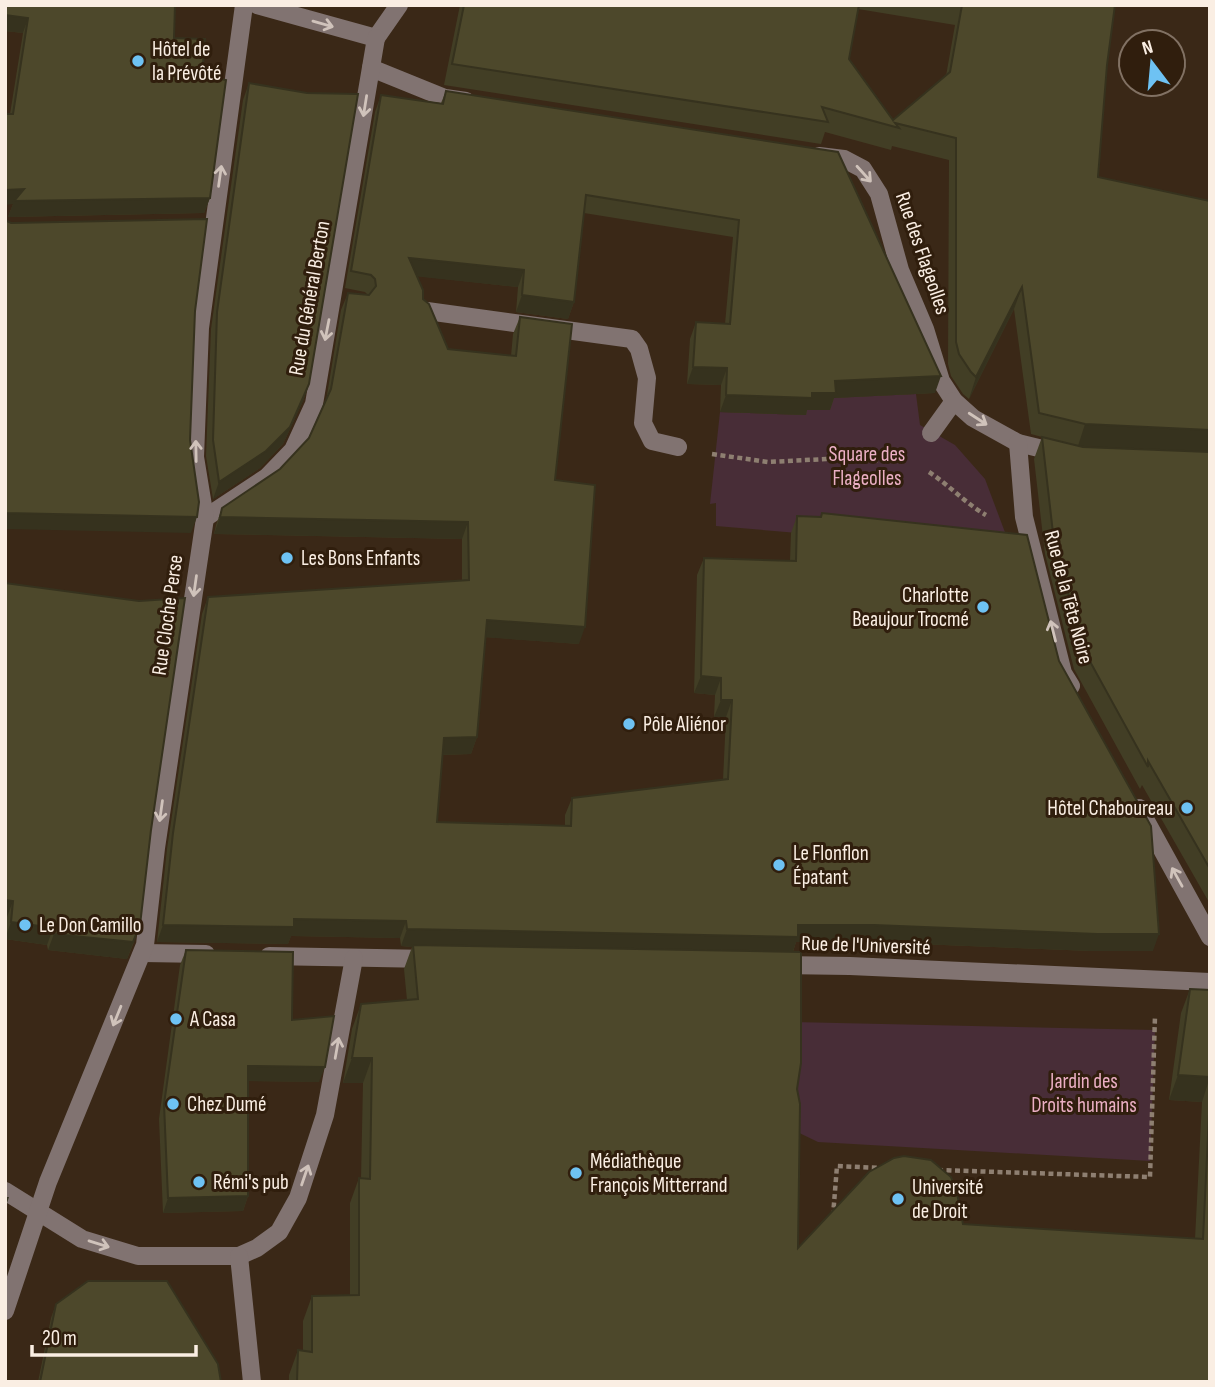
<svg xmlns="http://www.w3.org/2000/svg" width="1215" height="1387" viewBox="0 0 1215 1387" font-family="'Sofia Sans Condensed',sans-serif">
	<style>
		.green { fill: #482d37 }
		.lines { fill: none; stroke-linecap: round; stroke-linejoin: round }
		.path { stroke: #8e7f71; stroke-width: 4.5; stroke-dasharray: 5 3.5; stroke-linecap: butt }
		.minor { stroke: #817371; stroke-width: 18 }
		.wall { fill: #423e25; fill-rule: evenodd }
		.shaded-wall { fill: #36321e }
		.building { fill: #4d482b; stroke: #36321e; stroke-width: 2 }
		.oneway { stroke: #d0c3bb }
		.poi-dot { fill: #6ec2f3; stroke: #301e0d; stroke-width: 2.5 }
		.labels { text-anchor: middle; stroke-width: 6; stroke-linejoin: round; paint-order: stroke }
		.poi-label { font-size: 21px; fill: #faeee3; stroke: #301e0d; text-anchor: start }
		.street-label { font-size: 21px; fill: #faeee3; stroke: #301e0d }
		.park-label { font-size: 21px; fill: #ebafc4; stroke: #301e0d }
	</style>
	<rect width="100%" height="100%" fill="#3a2817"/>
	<g class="green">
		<polygon points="916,394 920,425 955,445 985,479 1012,551 716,526 716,503 710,504 720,412 805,415 806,410 829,398"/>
		<polygon points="793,1022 1155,1030 1150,1161 818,1142 791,1129"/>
	</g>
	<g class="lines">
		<g class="path">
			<polyline points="712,454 768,462 826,459 906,461"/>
			<path d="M929,472C949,485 965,503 986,515"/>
			<polyline points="938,1170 1150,1177 1155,1016"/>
			<polyline points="833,1216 837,1166 881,1168"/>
		</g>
		<g class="minor">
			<polyline points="257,5 376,38 399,5"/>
			<polyline points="371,68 445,98 466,101"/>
			<polyline points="819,156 844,159 863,169 879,194 900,270 925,329 941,381 954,401 973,418 1018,443 1059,453"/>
			<polyline points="427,311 632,339 639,349 647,378 643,423 652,441 678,447"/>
			<polyline points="931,433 954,401"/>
			<polyline points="1018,443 1024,517 1063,673 1071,686"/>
			<polyline points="205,518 267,477 293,450 314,404 376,38"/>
			<polyline points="1139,808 1210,937"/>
			<polyline points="143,953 206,954"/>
			<polyline points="269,956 430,959"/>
			<polyline points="780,965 850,966 1210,982"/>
			<polyline points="5,1191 82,1239 138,1256 239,1256 257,1248 279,1232 298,1198 325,1115 354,958"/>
			<polyline points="239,1256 252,1382"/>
			<polyline points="5,1311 48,1182 145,945 156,848 205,518 195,457 200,328 244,5"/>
		</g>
	</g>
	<g class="wall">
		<polygon points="5,5 174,38 202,76 210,198 204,213 8,217 13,204 10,114 23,33 5,31"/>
		<path d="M460,5H1115L1107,65L1098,177L1210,201L1079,446L1210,452V904L1142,785L1140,789L1074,669L1045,554L1034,459L1042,437L1031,434L1014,309L969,399L963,394L951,376L948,364L949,160L892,146L891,150L825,132L821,144L444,85ZM858,9L955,25L946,76L893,120L849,59Z"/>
		<polygon points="249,83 309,384 303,401 283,444 260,468 213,499 206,456 211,329 243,100"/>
		<polygon points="446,91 838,152 935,393 834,398 830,410 807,410 806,415 720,412 721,385 687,384 690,339 696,322 725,324 733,237 584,213 574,302 568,319 516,312 518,287 417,276 423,299 448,349 511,356 513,334 520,317 555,480 579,644 485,637 477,737 471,754 443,755 437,822 565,826 565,815 572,798 723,780 726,717 714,717 715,695 694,693 697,575 704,558 790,561 791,533 797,516 820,517 822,513 1059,661 1153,951 1091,951 868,942 796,942 793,952 797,1089 798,1248 963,1224 1195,1239 1202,1102 1169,1100 1181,1013 1190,989 1210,990 1210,1382 289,1382 289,1375 298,1350 303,1351 303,1321 312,1296 350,1295 350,1203 359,1178 361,1178 363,1083 343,1083 352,1029 361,1004 407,1000 404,969 412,947 401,946 400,938 291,936 288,944 157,942 167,849 202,614 208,597 462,581 462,539 214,534 216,525 222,508 280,469 309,438 326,401 341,310 348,293 368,295 365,292 345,288 375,112 381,95 441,103"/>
		<polygon points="5,583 134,942 127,959 48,950 47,945 5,939 7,917 5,917"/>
		<polygon points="186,950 292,1020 319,1082 248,1081 248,1196 243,1211 163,1213 159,1119 180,965"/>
		<polygon points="56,1304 221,1382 38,1382 51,1318"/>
	</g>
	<g class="shaded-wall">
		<polygon points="5,15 28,18 23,33 5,31"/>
		<polygon points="24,189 210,198 204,213 8,217 13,204 5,205 5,190"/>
		<polygon points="409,258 524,270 518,287 403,275"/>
		<polygon points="1022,287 1014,309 969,399 976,377"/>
		<polygon points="522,295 574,302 568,319 516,312"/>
		<polygon points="693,367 727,368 721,385 687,384"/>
		<polygon points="941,376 935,393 834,398 830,410 807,410 806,415 720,412 726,395 812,393 835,381"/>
		<polygon points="309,384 303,401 283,444 260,468 213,499 219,482"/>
		<polygon points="1085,424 1210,430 1210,452 1078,446"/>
		<polygon points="5,513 197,517 191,533 5,529"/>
		<polygon points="220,517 468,522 462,539 214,534"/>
		<polygon points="487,620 585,627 579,644 481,637"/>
		<polygon points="701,676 721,678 715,695 694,693"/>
		<polygon points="721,700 732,700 726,717 714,717"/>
		<polygon points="477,737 471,754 438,755 444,738"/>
		<polygon points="5,900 13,901 7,917 5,917"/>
		<polygon points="294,919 406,921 400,938 291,936 288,944 157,942 163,925"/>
		<polygon points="11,922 53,928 47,945 5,939"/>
		<polygon points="140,925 127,959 48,950 54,934"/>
		<polygon points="798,925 874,925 1159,934 1153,951 1091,951 868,942 796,942 792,954 413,945 412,947 401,946 407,929"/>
		<polygon points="352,1058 372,1058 363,1083 343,1083"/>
		<polygon points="248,1066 325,1067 319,1082 243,1081"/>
		<polygon points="1178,1075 1210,1077 1202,1102 1169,1100"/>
		<polygon points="248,1196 243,1211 163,1213 168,1198"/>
		<polygon points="5,1197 9,1197 5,1209"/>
	</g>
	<g class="building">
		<polygon points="5,5 175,5 174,38 205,39 202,76 226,80 210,198 14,201 24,189 5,190 5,114 13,114 28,18 5,15"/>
		<polygon points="464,5 859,5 849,59 893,120 950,72 962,5 1115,5 1107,65 1098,177 1210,201 1210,430 1085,424 1039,413 1022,287 976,377 971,372 959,354 956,342 956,138 895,123 899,128 822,107 828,122 452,64"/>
		<polygon points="249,83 307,93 358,94 309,384 290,427 266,451 219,482 213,440 217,312"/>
		<polygon points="446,91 838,152 941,376 835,381 836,393 812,393 812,398 726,395 727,368 693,367 696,322 730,324 739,220 586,195 574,302 522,295 524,270 409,258 423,290 423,299 429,304 448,349 516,356 520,317 572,324 555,480 595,485 585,627 487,620 477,737 444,738 437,822 571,826 572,798 728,779 732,700 721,700 721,678 701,676 704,558 796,561 797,516 821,517 822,513 1027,535 1059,661 1151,826 1159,934 1097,934 874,925 798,925 798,937 407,929 406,921 294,919 294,927 163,925 173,833 208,597 469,580 468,522 220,517 222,508 280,469 309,438 331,389 348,293 369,295 376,286 375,279 371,275 351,271 381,95 443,104"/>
		<polygon points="207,219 195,311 190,440 199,502 197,517 5,513 5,220 11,223"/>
		<polygon points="1042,437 1083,447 1210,452 1210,869 1148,761 1148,767 1082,647 1053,533"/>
		<polygon points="5,583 139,601 185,598 151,830 140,925 133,942 54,934 53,928 11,922 13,901 5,900"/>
		<polygon points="413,945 801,952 801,1063 797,1089 800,1104 798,1248 869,1172 894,1158 904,1156 931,1160 951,1177 956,1188 963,1224 1203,1239 1210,1094 1210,1382 297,1382 298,1350 312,1352 312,1296 359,1295 359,1178 370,1179 372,1058 352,1058 361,1004 418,999"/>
		<polygon points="186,950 293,952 292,1020 334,1016 325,1067 248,1066 248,1196 168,1198 164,1104"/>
		<polygon points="1190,989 1210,990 1210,1077 1178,1075"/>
		<polygon points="88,1281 167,1281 218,1364 221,1382 40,1382 56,1304"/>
	</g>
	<defs><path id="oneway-shaft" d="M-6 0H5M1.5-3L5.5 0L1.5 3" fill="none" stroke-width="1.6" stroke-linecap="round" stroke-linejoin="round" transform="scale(1.75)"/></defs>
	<g class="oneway">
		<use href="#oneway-shaft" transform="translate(323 24) rotate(16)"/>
		<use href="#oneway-shaft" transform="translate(365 106) rotate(99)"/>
		<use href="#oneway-shaft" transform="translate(864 174) rotate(48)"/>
		<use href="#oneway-shaft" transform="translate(220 176) rotate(-82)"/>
		<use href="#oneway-shaft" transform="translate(327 330) rotate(101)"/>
		<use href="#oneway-shaft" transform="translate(978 419) rotate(33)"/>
		<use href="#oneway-shaft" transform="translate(196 451) rotate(-91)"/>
		<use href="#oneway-shaft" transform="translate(195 586) rotate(98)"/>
		<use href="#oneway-shaft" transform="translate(1053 631) rotate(-104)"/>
		<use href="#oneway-shaft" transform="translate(161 811) rotate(98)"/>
		<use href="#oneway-shaft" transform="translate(1177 877) rotate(-119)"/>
		<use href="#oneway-shaft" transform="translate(117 1016) rotate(112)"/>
		<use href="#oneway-shaft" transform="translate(337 1048) rotate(-80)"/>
		<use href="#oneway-shaft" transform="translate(305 1175) rotate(-71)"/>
		<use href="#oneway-shaft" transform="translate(99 1244) rotate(17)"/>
	</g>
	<g class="poi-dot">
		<circle cx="138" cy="61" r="7"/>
		<circle cx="287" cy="558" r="7"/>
		<circle cx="983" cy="607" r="7"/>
		<circle cx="629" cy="724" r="7"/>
		<circle cx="1187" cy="808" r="7"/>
		<circle cx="779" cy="865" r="7"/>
		<circle cx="25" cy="925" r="7"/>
		<circle cx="176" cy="1019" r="7"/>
		<circle cx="173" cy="1104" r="7"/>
		<circle cx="576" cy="1173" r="7"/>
		<circle cx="199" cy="1182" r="7"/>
		<circle cx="898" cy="1199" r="7"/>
	</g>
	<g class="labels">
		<g class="poi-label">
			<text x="152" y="56">Hôtel de<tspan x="152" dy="24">la Prévôté</tspan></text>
			<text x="301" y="565">Les Bons Enfants</text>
			<text x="969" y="602" text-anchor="end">Charlotte<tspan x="969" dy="24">Beaujour Trocmé</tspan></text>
			<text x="643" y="731">Pôle Aliénor</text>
			<text x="1173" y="815" text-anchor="end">Hôtel Chaboureau</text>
			<text x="793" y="860">Le Flonflon<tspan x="793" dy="24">Épatant</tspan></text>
			<text x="39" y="932">Le Don Camillo</text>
			<text x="190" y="1026">A Casa</text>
			<text x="187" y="1111">Chez Dumé</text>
			<text x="590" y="1168">Médiathèque<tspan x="590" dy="24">François Mitterrand</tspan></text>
			<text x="213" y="1189">Rémi's pub</text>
			<text x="912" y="1194">Université<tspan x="912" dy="24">de Droit</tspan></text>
		</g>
		<g class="street-label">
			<text transform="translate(923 253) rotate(71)" y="7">Rue des Flageolles</text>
			<text transform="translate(309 298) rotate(-80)" y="7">Rue du Général Berton</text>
			<text transform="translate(1069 597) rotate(75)" y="7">Rue de la Tête Noire</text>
			<text transform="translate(167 615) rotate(-82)" y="7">Rue Cloche Perse</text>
			<text transform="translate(866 945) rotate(2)" y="7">Rue de l'Université</text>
		</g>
		<g class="park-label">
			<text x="867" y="461">Square des<tspan x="867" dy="24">Flageolles</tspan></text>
			<text x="1084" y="1088">Jardin des<tspan x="1084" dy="24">Droits humains</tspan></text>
		</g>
	</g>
	<rect width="1215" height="1387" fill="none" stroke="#faeee3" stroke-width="14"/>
	<g transform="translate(1152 63) rotate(344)"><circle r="33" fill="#301e0d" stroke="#817163" stroke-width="2"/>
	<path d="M0-5L12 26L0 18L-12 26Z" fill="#6ec2f3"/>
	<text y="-10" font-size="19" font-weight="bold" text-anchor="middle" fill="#faeee3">N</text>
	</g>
	<path d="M32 1345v10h164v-10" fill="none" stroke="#faeee3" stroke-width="3.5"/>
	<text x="42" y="1345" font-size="21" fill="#faeee3" stroke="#301e0d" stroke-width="5" paint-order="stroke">20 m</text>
</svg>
